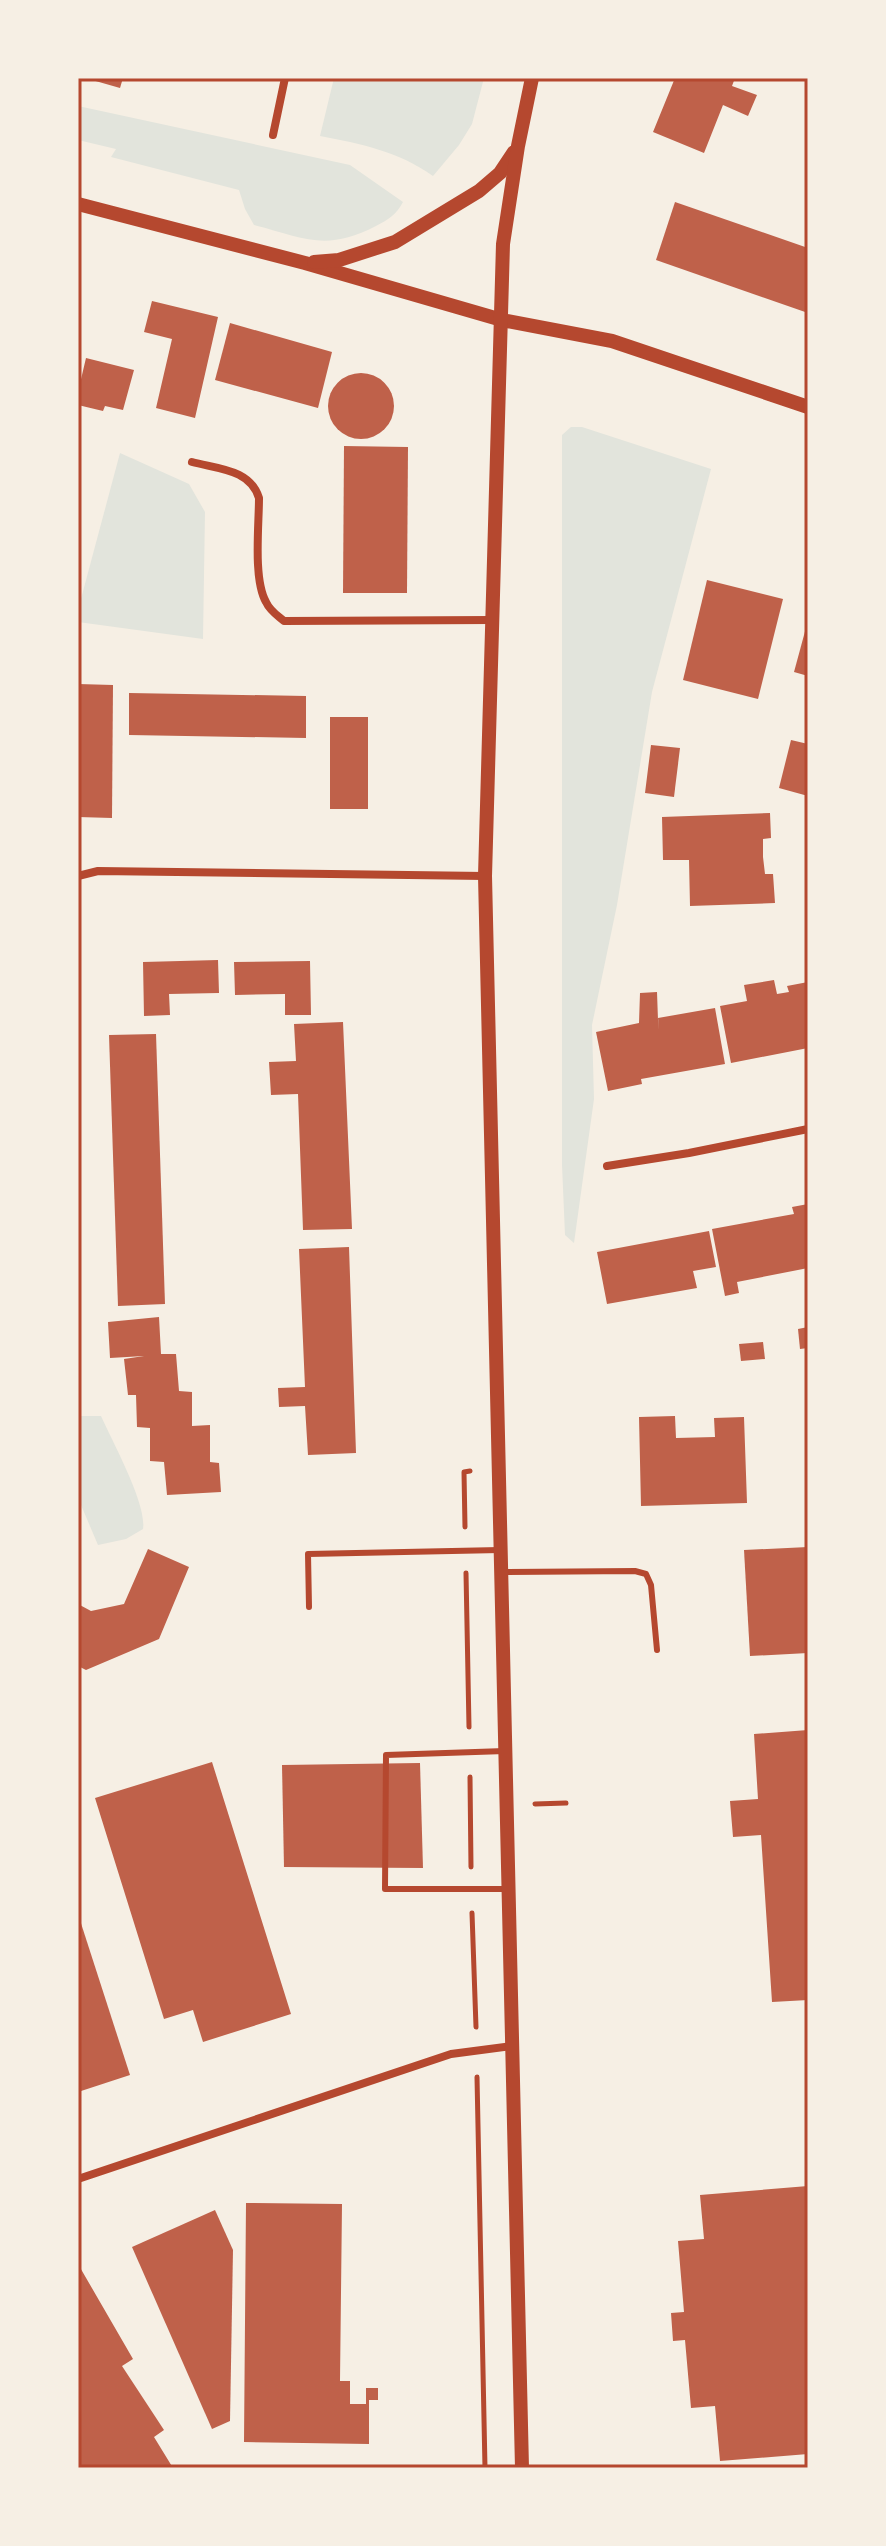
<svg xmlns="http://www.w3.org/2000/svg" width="886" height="2546" viewBox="0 0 886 2546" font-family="'Fira Sans Condensed',sans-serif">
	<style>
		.green { fill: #e2e4dc }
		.building { fill: #bf614a }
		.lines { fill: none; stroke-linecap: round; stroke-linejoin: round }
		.path { stroke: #b5482f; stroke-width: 5 }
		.service { stroke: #b5482f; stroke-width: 6 }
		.minor { stroke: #b5482f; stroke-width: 8 }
		.tertiary { stroke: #b5482f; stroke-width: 14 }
		.neatline { fill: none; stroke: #b5482f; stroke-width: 3 }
	</style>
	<rect width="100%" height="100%" fill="#f6efe4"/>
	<g class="green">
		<path d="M334,78H484L472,124L459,145L433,176C398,151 361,144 320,136Z"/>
		<path d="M78,106L350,165L403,202C396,215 389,219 376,226C326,252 304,238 254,225L245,209L239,190L111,157L116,149L78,140Z"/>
		<polygon points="571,427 582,427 711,469 652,692 617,905 592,1025 594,1099 574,1243 565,1235 562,1165 562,435"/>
		<polygon points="120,453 189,484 205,512 203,639 78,622 78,610"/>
		<path d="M80,1416H101C112,1441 147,1504 143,1529L126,1539L98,1545L81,1505Z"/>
	</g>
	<g class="building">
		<polygon points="85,78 123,78 120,88"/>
		<polygon points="675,78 735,78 732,86 757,95 748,116 723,105 704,153 653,132"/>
		<polygon points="675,202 808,248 808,313 656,260"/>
		<polygon points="152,301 218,317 195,418 156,408 172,339 144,332"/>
		<polygon points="230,323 332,352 318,408 215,380"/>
		<polygon points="86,358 134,370 123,410 105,406 103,411 78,405 78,392"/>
		<circle cx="361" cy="406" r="33"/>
		<polygon points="344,446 408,447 407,593 343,593"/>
		<polygon points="707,580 783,599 758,699 683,680"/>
		<polygon points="807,624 808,624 808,676 794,672"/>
		<polygon points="78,684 113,685 112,818 78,817"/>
		<polygon points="129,693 306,696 306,738 129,735"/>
		<rect x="330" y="717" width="38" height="92"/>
		<polygon points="791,740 808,744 808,796 779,788"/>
		<polygon points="651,745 680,748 674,797 645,793"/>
		<polygon points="770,813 771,838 763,839 763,857 765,874 773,874 775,903 690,906 689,860 663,860 662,817"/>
		<polygon points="218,960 219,993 169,994 170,1015 144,1016 143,962"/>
		<polygon points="310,961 311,1015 285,1015 285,994 235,995 234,962"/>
		<polygon points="774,980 777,994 789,992 787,986 808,982 808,1048 731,1063 720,1006 747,1001 744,985"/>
		<polygon points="657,992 658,1020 659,1030 658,1018 715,1008 725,1064 641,1079 642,1084 608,1091 596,1032 639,1023 640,993"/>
		<polygon points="343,1022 352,1229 303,1230 298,1094 271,1095 269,1062 296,1061 294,1024"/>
		<polygon points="156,1034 165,1304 118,1306 109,1035"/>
		<polygon points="808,1204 808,1268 737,1282 739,1293 725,1296 712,1229 794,1214 792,1207"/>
		<polygon points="709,1231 716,1267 693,1271 697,1288 607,1304 597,1252"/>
		<polygon points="349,1247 356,1453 308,1455 305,1406 279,1407 278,1388 305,1387 299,1249"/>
		<polygon points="159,1317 161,1354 176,1354 179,1391 192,1392 192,1426 210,1425 210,1462 219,1463 221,1492 167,1495 164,1462 150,1461 150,1428 137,1427 136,1395 128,1395 124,1359 144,1356 110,1358 108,1322"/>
		<polygon points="808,1327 808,1348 800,1349 798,1329"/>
		<polygon points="763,1342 765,1359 741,1361 739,1344"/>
		<polygon points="675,1416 676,1438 715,1437 714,1418 744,1417 747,1503 641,1506 639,1417"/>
		<polygon points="808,1547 808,1653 750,1656 744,1550"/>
		<polygon points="148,1549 189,1567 159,1639 86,1670 78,1666 78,1604 91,1611 124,1604"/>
		<polygon points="808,1730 808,2000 772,2002 761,1835 733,1837 730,1801 758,1799 754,1734"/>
		<polygon points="212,1762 291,2014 203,2042 193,2010 164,2019 95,1798"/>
		<polygon points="420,1763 423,1868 284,1867 282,1765"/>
		<polygon points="78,1914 130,2075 78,2092"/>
		<polygon points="808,2186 808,2454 720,2461 715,2406 691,2408 685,2340 673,2341 671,2313 684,2312 678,2241 704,2239 700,2195"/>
		<polygon points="246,2203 342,2204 340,2381 350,2381 350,2404 366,2404 366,2388 378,2388 378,2400 369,2400 369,2444 244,2442"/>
		<polygon points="215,2210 233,2250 230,2421 212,2429 132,2247"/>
		<polygon points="78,2264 133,2359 122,2366 164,2430 154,2437 173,2468 80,2468 78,2464"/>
	</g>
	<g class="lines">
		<g class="path">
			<polyline points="465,1527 464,1472 470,1471"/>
			<polyline points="466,1573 469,1727"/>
			<polyline points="470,1777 471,1867"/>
			<polyline points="535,1804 566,1803"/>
			<polyline points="472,1913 476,2027"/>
			<polyline points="477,2077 485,2468"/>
		</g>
		<g class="service">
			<polyline points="501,1572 635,1571 646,1574 651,1585 657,1650"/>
			<polyline points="309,1607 308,1554 500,1550"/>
			<polyline points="505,1751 386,1755 385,1889 508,1889"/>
		</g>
		<g class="minor">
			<polyline points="273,135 285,78"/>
			<path d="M192,462C218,469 250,469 259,498C259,525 253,579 266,602C270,611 277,615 284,621L492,620"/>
			<polyline points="78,876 98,871 485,876"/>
			<polyline points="607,1166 689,1153 808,1129"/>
			<polyline points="78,2179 451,2054 512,2046"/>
		</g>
		<g class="tertiary">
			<polyline points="78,204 305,263 502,320 612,341 808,407"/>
			<polyline points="314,262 339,260 395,242 479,191 500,173 514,152"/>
			<polyline points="522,2468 485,876 503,244 518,146 532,78"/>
		</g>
	</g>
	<rect width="886" height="2546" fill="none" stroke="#f6efe4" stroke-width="160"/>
	<rect x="80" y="80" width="726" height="2386" class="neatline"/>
</svg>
